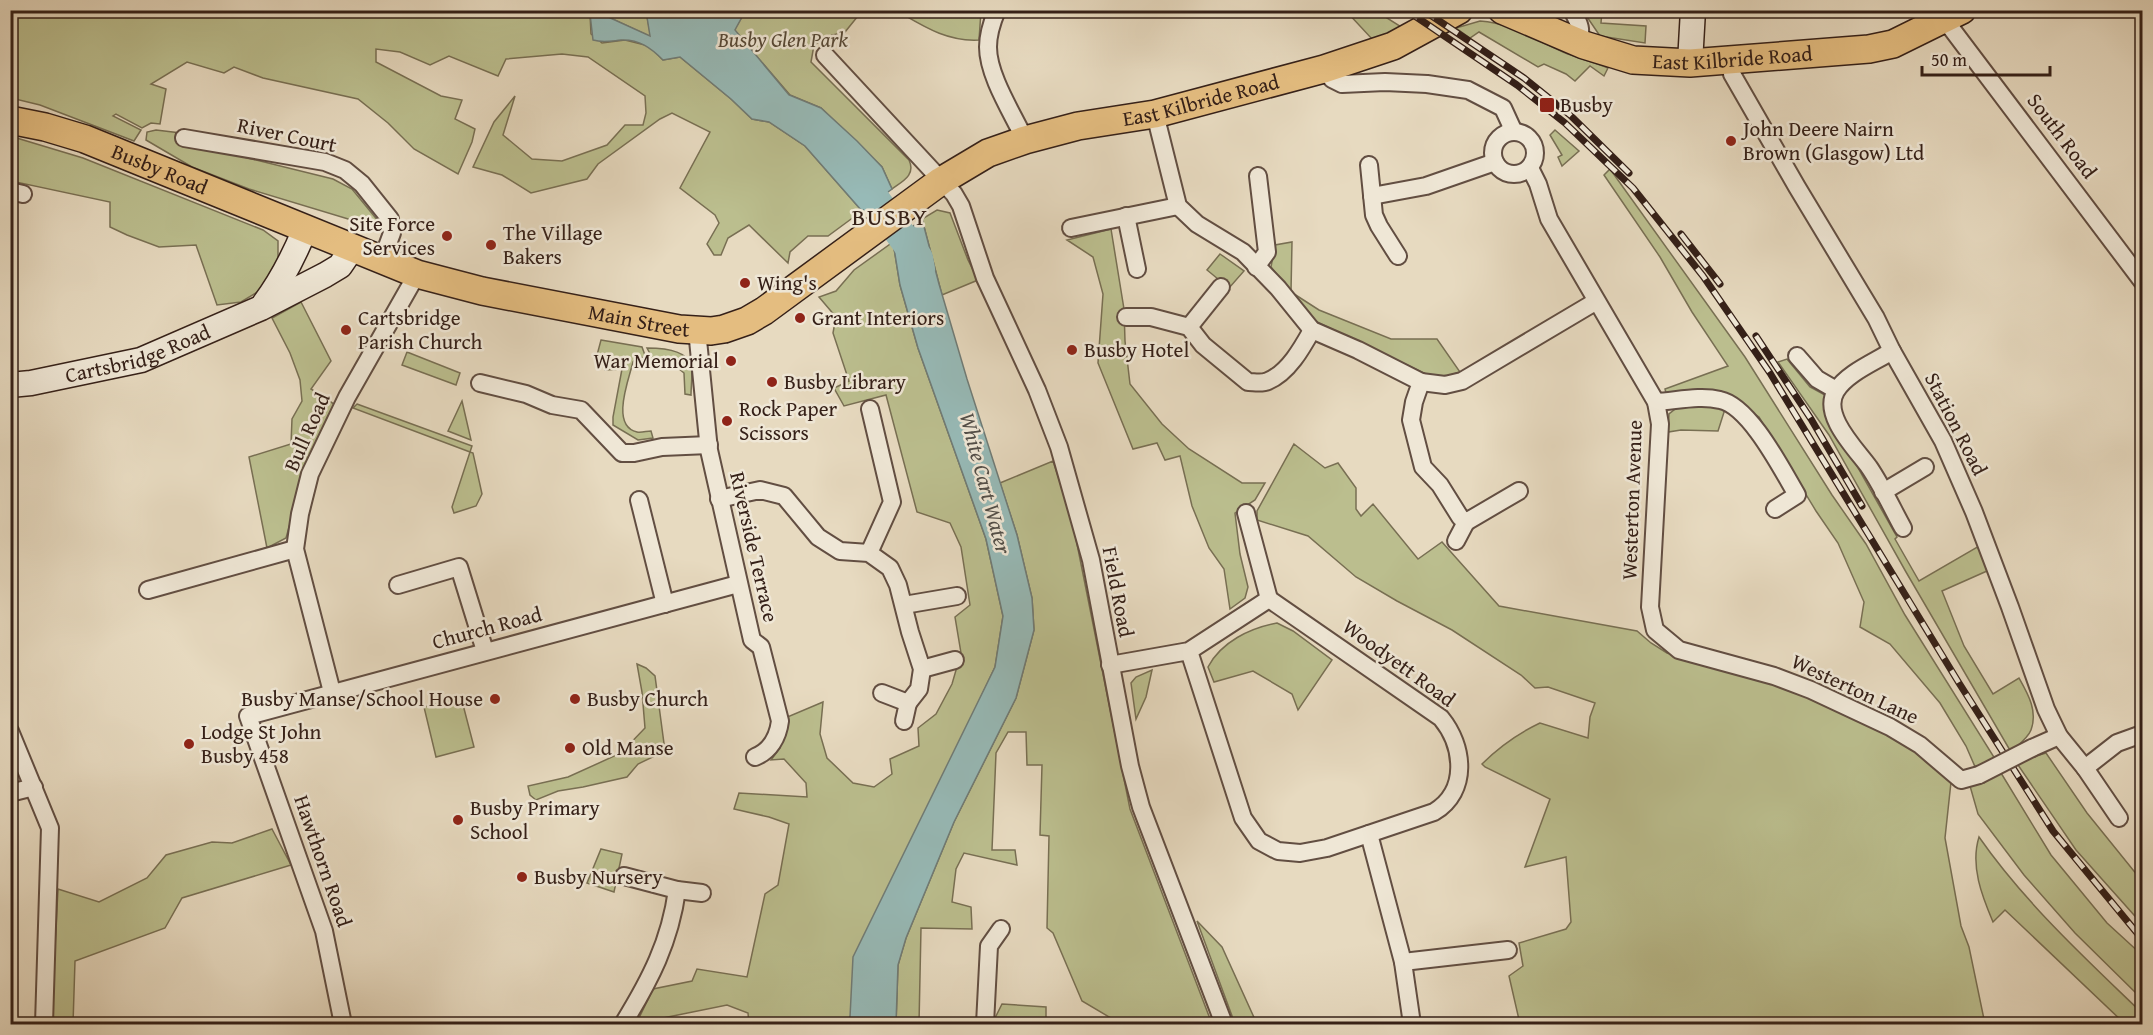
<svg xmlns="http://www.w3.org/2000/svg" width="2153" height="1035" viewBox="0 0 2153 1035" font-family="'Gentium Book Plus',serif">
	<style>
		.green { fill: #bbbe8e; stroke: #786f53; stroke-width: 1.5 }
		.water { fill: #97bab7; stroke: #707c77; stroke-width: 1.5 }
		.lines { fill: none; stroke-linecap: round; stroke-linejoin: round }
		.river { stroke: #97bab7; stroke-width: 30 }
		.street-casing { stroke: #624e42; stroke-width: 20 }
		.secondary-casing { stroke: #352018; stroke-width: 27 }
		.primary-casing { stroke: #352018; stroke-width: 30 }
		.street { stroke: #efe7d6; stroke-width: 16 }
		.secondary { stroke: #efe7d6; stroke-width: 24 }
		.primary { stroke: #e4bd80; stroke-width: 27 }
		.rail-casing { stroke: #352018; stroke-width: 7 }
		.rail { stroke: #efe7d6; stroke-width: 4.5; stroke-dasharray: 14; stroke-linecap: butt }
		.street-bridge-casing { stroke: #624e42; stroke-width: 20; stroke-linecap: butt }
		.street-bridge { stroke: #efe7d6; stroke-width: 16 }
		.poi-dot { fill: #8f2418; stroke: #efe7d6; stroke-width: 2 }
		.labels { text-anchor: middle; stroke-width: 5; stroke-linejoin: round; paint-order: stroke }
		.park-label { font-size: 21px; font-style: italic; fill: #564836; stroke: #efe7d6 }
		.street-label { font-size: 21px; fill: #352018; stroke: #efe7d6 }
		.poi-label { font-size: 21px; fill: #352018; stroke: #efe7d6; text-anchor: start }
		.water-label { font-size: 22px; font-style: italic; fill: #524e48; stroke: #efe7d6 }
		.quarter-label { font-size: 24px; letter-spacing: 1.5px; fill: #352018; stroke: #efe7d6 }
	</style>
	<rect width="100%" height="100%" fill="#e7dac0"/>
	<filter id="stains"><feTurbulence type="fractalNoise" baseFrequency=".00333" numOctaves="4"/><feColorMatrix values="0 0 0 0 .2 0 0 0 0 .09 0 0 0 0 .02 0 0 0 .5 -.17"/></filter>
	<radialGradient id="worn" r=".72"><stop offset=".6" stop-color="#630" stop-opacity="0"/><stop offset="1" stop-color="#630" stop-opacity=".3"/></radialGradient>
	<g class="green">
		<polygon points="11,11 646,11 651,37 606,16 590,14 591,34 602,43 625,40 649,46 663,60 680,57 731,99 752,119 769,122 805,146 862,211 828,236 808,236 790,252 788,263 749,225 728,238 721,255 714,255 707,244 719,223 715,215 680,188 710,132 672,113 660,119 598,164 587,179 531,193 502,175 473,167 494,122 515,96 503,135 532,159 562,161 607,145 625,125 643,125 646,113 645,96 588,57 562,54 506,59 498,76 449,56 430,65 400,52 376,49 376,62 441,96 462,100 455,119 475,129 472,142 458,174 414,149 388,123 358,99 263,78 234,67 224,73 187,62 151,84 166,89 160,124 151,123 142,128 116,114 113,116 141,130 134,141 40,105 11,98"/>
		<path d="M739,11H862L845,32L829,36L814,45L811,62L909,160C916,175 903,181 892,189L882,167L821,108L790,95L734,30L742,17Z"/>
		<path d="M897,11H981L979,40C947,42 923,26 897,11Z"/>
		<polygon points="1346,11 1376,11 1403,28 1372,39"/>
		<polygon points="1583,11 1602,11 1601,23 1646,26 1645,43 1600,36"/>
		<path d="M1480,21C1511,23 1535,40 1563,52C1578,58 1593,62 1608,68L1604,76L1590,66L1575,81L1566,74L1544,64L1538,67L1479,32L1470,38L1456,28Z"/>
		<polygon points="156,130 181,133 199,146 333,179 352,189 379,222 378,228 249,189 192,167 146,140 147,132"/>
		<polygon points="1555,130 1579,151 1562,166 1558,157 1562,155 1550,135"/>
		<polygon points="10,136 83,158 263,230 278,241 278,259 264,288 241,302 217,305 196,245 159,247 127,235 110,227 110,202 11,181"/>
		<polygon points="1610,169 1745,357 1832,495 1866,544 1905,615 1997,762 1976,769 1966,746 1940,703 1890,644 1860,627 1864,602 1838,543 1816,511 1759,417 1735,401 1667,397 1665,389 1728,366 1692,312 1660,257 1604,175"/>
		<polygon points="937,210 950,213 968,260 978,280 942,295 922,219"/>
		<polygon points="1111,229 1124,309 1125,341 1130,384 1162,424 1189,449 1242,483 1265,483 1255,500 1235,513 1240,554 1248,587 1245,598 1230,609 1224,569 1209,548 1192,506 1180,456 1165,460 1157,443 1133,449 1098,363 1103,294 1093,257 1067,240"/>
		<polygon points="893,242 900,285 918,348 986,539 1003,616 995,667 955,752 850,1017 854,1024 749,1024 748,1013 727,1005 663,1018 638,1020 653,989 692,981 697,969 747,977 765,894 778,885 789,824 769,817 734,809 739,793 807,797 806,783 784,759 771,760 780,748 785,718 823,702 820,734 827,758 853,783 874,787 892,774 890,759 919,746 918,728 936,714 952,684 961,653 955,617 970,605 961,547 950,523 917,512 886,395 844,406 834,388 849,381 833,333 836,317 819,297 836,291 854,270"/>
		<polygon points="1292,242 1291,292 1319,310 1391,339 1437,339 1460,372 1444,377 1432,377 1319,323 1308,315 1271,267 1275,245"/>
		<polygon points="1220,254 1244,271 1229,288 1207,270"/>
		<polygon points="301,302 331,361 311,389 337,406 304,474 286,538 267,548 249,457 291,444 292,419 302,401 300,380 290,353 272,318"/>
		<path d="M601,340L642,347L646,358L638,357L633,362C629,379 610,426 637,432C641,433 647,431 651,431L653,438L638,440L613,425V417L622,369L605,370L603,358L597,355Z"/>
		<path d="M647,348C660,348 686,349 691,365C693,373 691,386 691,395L685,394L684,373L668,360L653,359Z"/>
		<polygon points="407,352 460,373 456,385 402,365"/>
		<path d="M1787,359L1810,387L1825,395V409L1897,537L1895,539L1919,581L1979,546L1987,571L1942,591L1964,646L1993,694L2019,678C2028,694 2038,711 2031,730C2028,738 2017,746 2011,752L1906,572L1829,435L1778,362Z"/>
		<polygon points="462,401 471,440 448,431"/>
		<polygon points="357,404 472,446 470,452 473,453 482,494 476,506 454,513 452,507 470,452 353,408"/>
		<polygon points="1711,405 1725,409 1718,431 1681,430 1668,432 1669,414 1679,406"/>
		<path d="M1294,444L1325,468L1338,463L1356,488V509L1361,516L1373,504L1418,559L1442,542L1499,606L1637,631L1651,643L1667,653L1791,689L1902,741L1951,782L1945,838L1961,926L1969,947L1985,1024H1520L1509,976L1523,966L1519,943L1566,929L1571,922L1566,857L1525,867L1550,799L1485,767L1482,764C1499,747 1519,733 1540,723L1588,738L1590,717L1595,703L1548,687L1535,688L1521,675L1452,630L1397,601L1356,577L1308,536L1257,520V511Z"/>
		<polygon points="1053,461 1072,519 1130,809 1212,1024 1121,1024 1082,1001 1053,933 1047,928 1049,836 1040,835 1042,765 1027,765 1026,732 1008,732 996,753 992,850 1015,850 1017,865 964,853 956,869 952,902 971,907 972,929 921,928 919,1024 896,1024 898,965 906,938 954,822 1016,698 1034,630 1032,598 1017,535 1000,483"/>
		<path d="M1277,623L1293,631L1332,660L1298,710L1292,694L1253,671L1214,682L1208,667C1221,642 1250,628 1277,623Z"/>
		<polygon points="637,664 646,668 655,676 665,751 638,764 627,777 583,787 558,791 536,800 530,795 528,786 568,777 621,753 645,728 642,692"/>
		<polygon points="1152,670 1146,697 1136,719 1131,683 1136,677"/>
		<polygon points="461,697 474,747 436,757 424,707"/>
		<polygon points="2046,753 2087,813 2142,881 2142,924 2076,850 2016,762"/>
		<polygon points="2001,773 2051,855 2107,923 2142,955 2142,999 2075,933 2024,875 1978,814 1970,786"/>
		<polygon points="272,829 291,865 182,898 165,928 75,961 73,1024 51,1024 58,889 99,902 147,878 166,855 212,842 232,843"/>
		<path d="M1979,837C2025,903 2085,958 2142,1013V1024H2125L2005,910L1993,922C1982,896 1970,866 1979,837Z"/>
		<polygon points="601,849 622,854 614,892 587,883"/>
		<polygon points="1197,921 1222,947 1257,1024 1235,1024"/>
		<polygon points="1002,1004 1046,1007 1046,1019 1030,1024 992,1024"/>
	</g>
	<g class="water">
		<path d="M646,11H739L742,17L735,30L789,95L821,108L857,141L882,167L892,189L862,211L805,146L769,122L752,119L731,99L680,57L663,60C651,48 639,39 621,40C611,41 603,43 593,40L590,14L606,16L650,36Z"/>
		<polygon points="922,219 939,284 967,379 1017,535 1032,598 1034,630 1016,698 954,822 906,938 898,965 896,1024 854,1024 850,1017 853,957 995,667 1003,616 986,539 918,348 900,285 893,242"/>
	</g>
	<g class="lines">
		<polyline class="river" points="852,168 918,258 920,269"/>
		<g class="street-casing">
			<g id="street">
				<path d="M997,10C992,22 988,34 988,47C988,76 1013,114 1025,140"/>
				<path d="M1572,10C1579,23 1583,29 1578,43"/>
				<polyline points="1945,20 2142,281"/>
				<polyline points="825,55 954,194 961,206 985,278 1037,390 1059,447 1091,560 1130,766 1141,807 1224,1024"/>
				<polyline points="1731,60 1732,74 1797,187 1876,318 1892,351 1943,441 1974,512 2010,607 2046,709 2059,736 2085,768 2119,818"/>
				<polyline points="1324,69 1332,79 1342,84 1385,82 1427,84 1468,90 1503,108 1514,132"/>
				<polyline points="1155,114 1178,206 1197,224 1243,252 1278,288 1312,330 1358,350 1421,382 1414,402 1411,420 1423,467 1440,485 1460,517 1466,522 1519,491"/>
				<circle cx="1514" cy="153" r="21"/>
				<polyline points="184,138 325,162 345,170 362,184 390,219 392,233 382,260"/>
				<polyline points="1369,165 1374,215 1379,226 1398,256"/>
				<polyline points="1530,168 1538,184 1549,219 1656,402 1660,424 1650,607 1655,630 1679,650 1774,676 1811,690 1890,727 1920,745 1961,780 1979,775"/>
				<polyline points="10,191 23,194"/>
				<polyline points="1372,196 1426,186 1495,162"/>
				<polyline points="1126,216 1137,269"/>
				<polyline points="1071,228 1178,206"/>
				<polyline points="1256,267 1267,252 1258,176"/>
				<path d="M1126,317H1151L1189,327L1203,345L1248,382C1254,382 1262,384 1268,381C1288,373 1302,348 1312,330"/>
				<polyline points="1189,327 1221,287"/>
				<path d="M697,330L709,450L752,640L761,647L780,721C778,737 770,751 755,757"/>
				<path d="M1892,351C1875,362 1847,373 1836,391C1821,415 1856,449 1869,467C1882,486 1892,508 1903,528"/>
				<polyline points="1797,356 1817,379 1836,390"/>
				<polyline points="1421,382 1445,385 1462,381 1595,302"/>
				<polyline points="480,383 526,394 552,405 581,410 622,453 634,453 662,447 709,445"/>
				<path d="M1656,402C1676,401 1700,395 1720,400C1750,406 1782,470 1797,495L1775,509"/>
				<polyline points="1883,492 1925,467"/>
				<polyline points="719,499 760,490 784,496 818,537 840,551 869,553 890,568 898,585 910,632 922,669 919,689 908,703"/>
				<polyline points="639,500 665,604"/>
				<polyline points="1246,513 1269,599"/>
				<polyline points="1456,541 1466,522"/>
				<polyline points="869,553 892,502 870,409"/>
				<polyline points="398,585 459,567 485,651"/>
				<polyline points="148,590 295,549"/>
				<polyline points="904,605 957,596"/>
				<path d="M1110,665L1189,651L1269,599L1441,718C1464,746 1469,791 1434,812L1327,848L1300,853L1278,851L1259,841L1243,818L1189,651"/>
				<polyline points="922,669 955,660"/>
				<polyline points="332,692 295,549 300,514 310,474 347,397 417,274"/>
				<polyline points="882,693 908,703 904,721"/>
				<polyline points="10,731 50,828 44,1024"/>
				<polyline points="2032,748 2059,736"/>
				<polyline points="2085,768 2117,743 2142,734"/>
				<polyline points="10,793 34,787"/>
				<polyline points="1369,834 1403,962 1412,1024"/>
				<polyline points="624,876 677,890 702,893"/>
				<polyline points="1403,962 1508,950"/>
				<polyline points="343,1024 324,931 248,716 738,584"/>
				<path d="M623,1024C650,980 670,942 677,890"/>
				<polyline points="985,1024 989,946 1001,929"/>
			</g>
		</g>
		<g class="secondary-casing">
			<g id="secondary">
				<polyline points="1690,63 1693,10"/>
				<path d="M264,304C282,280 294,256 305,229"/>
				<path id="s1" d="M10,385L31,383L141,360L261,308L325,275L340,266L353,247"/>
			</g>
		</g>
		<g class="primary-casing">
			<g id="primary">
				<path id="s2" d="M1502,10L1584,45L1633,60L1690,63L1869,49L1893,44L1962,10"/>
				<path id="s3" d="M10,120L45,127L85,139L417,274L482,291L679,329L711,331L724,329L747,321L764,311L941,181L988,153L1025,140L1078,126L1155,114L1324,69L1393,46L1459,10"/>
			</g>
		</g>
		<use href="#street" class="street"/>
		<use href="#secondary" class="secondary"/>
		<use href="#primary" class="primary"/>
		<g class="rail-casing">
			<g id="rail">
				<polyline points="1406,10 1517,85 1565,123 1633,188 1703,276 1770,373 1959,683 2053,831 2142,939"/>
				<polyline points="1423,10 1524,78 1570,115 1629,173"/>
				<polyline points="1681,234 1720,284"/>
				<polyline points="1756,336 1811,419 1862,506"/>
			</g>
		</g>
		<use href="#rail" class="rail"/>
		<g class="street-bridge-casing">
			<polyline id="street-bridge" points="1979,775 2032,748"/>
		</g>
		<use href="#street-bridge" class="street-bridge"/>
	</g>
	<g class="poi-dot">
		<rect x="1539" y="97" width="16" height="16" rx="3"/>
		<circle cx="1731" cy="141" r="6"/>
		<circle cx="447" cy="236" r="6"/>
		<circle cx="491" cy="245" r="6"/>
		<circle cx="745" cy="283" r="6"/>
		<circle cx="800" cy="318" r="6"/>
		<circle cx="346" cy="330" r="6"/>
		<circle cx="1072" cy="350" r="6"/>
		<circle cx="731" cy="361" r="6"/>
		<circle cx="772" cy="382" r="6"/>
		<circle cx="727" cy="421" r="6"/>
		<circle cx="495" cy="699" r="6"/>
		<circle cx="575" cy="699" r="6"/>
		<circle cx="189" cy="744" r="6"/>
		<circle cx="570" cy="748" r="6"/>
		<circle cx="458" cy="820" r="6"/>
		<circle cx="522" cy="877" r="6"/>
	</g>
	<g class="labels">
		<g class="park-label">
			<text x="783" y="47">Busby Glen Park</text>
		</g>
		<g class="street-label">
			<text dy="7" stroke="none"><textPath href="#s2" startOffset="240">East Kilbride Road</textPath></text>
			<text dy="7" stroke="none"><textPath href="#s3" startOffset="1287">East Kilbride Road</textPath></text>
			<text transform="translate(287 135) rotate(12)" y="7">River Court</text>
			<text transform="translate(2062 136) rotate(53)" y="7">South Road</text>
			<text dy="7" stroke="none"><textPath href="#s3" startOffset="158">Busby Road</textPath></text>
			<text dy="7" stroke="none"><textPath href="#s3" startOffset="663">Main Street</textPath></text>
			<text dy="7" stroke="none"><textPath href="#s1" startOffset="132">Cartsbridge Road</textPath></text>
			<text transform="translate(1956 424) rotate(63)" y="7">Station Road</text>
			<text transform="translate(307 432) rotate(-66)" y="7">Bull Road</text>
			<text transform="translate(1632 500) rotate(-88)" y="7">Westerton Avenue</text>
			<text transform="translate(754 547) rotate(77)" y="7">Riverside Terrace</text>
			<text transform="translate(1118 592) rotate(79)" y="7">Field Road</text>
			<text transform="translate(487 628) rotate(-15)" y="7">Church Road</text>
			<text transform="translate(1399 663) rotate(36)" y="7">Woodyett Road</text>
			<text transform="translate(1855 689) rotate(25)" y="7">Westerton Lane</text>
			<text transform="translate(323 861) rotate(71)" y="7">Hawthorn Road</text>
		</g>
		<g class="poi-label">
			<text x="1560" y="112">Busby</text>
			<text x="1743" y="136">John Deere Nairn<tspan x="1743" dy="24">Brown (Glasgow) Ltd</tspan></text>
			<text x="435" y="231" text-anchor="end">Site Force<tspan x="435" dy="24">Services</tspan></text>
			<text x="503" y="240">The Village<tspan x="503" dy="24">Bakers</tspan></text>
			<text x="757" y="290">Wing's</text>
			<text x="358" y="325">Cartsbridge<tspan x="358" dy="24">Parish Church</tspan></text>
			<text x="812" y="325">Grant Interiors</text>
			<text x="1084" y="357">Busby Hotel</text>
			<text x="719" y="368" text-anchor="end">War Memorial</text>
			<text x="784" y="389">Busby Library</text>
			<text x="739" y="416">Rock Paper<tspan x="739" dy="24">Scissors</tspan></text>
			<text x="483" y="706" text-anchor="end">Busby Manse/School House</text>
			<text x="587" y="706">Busby Church</text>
			<text x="201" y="739">Lodge St John<tspan x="201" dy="24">Busby 458</tspan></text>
			<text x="582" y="755">Old Manse</text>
			<text x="470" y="815">Busby Primary<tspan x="470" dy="24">School</tspan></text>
			<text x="534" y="884">Busby Nursery</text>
		</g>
		<g class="water-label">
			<text transform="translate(986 483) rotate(75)" y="8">White Cart Water</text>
		</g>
		<g class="quarter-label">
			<text x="890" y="225">BUSBY</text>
		</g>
	</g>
	<rect width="2153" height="1035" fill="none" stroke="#e7dac0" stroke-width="36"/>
	<rect x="12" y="12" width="2129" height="1011" fill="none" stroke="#352018" stroke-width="3"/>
	<rect x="18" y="18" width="2117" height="999" fill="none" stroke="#352018" stroke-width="1.5"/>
	<path d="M1922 66v9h128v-9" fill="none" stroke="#352018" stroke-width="3"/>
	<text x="1931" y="66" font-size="18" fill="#352018" stroke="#efe7d6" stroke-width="4.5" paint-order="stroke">50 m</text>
	<rect width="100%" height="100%" filter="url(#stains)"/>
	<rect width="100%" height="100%" fill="url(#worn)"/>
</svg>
